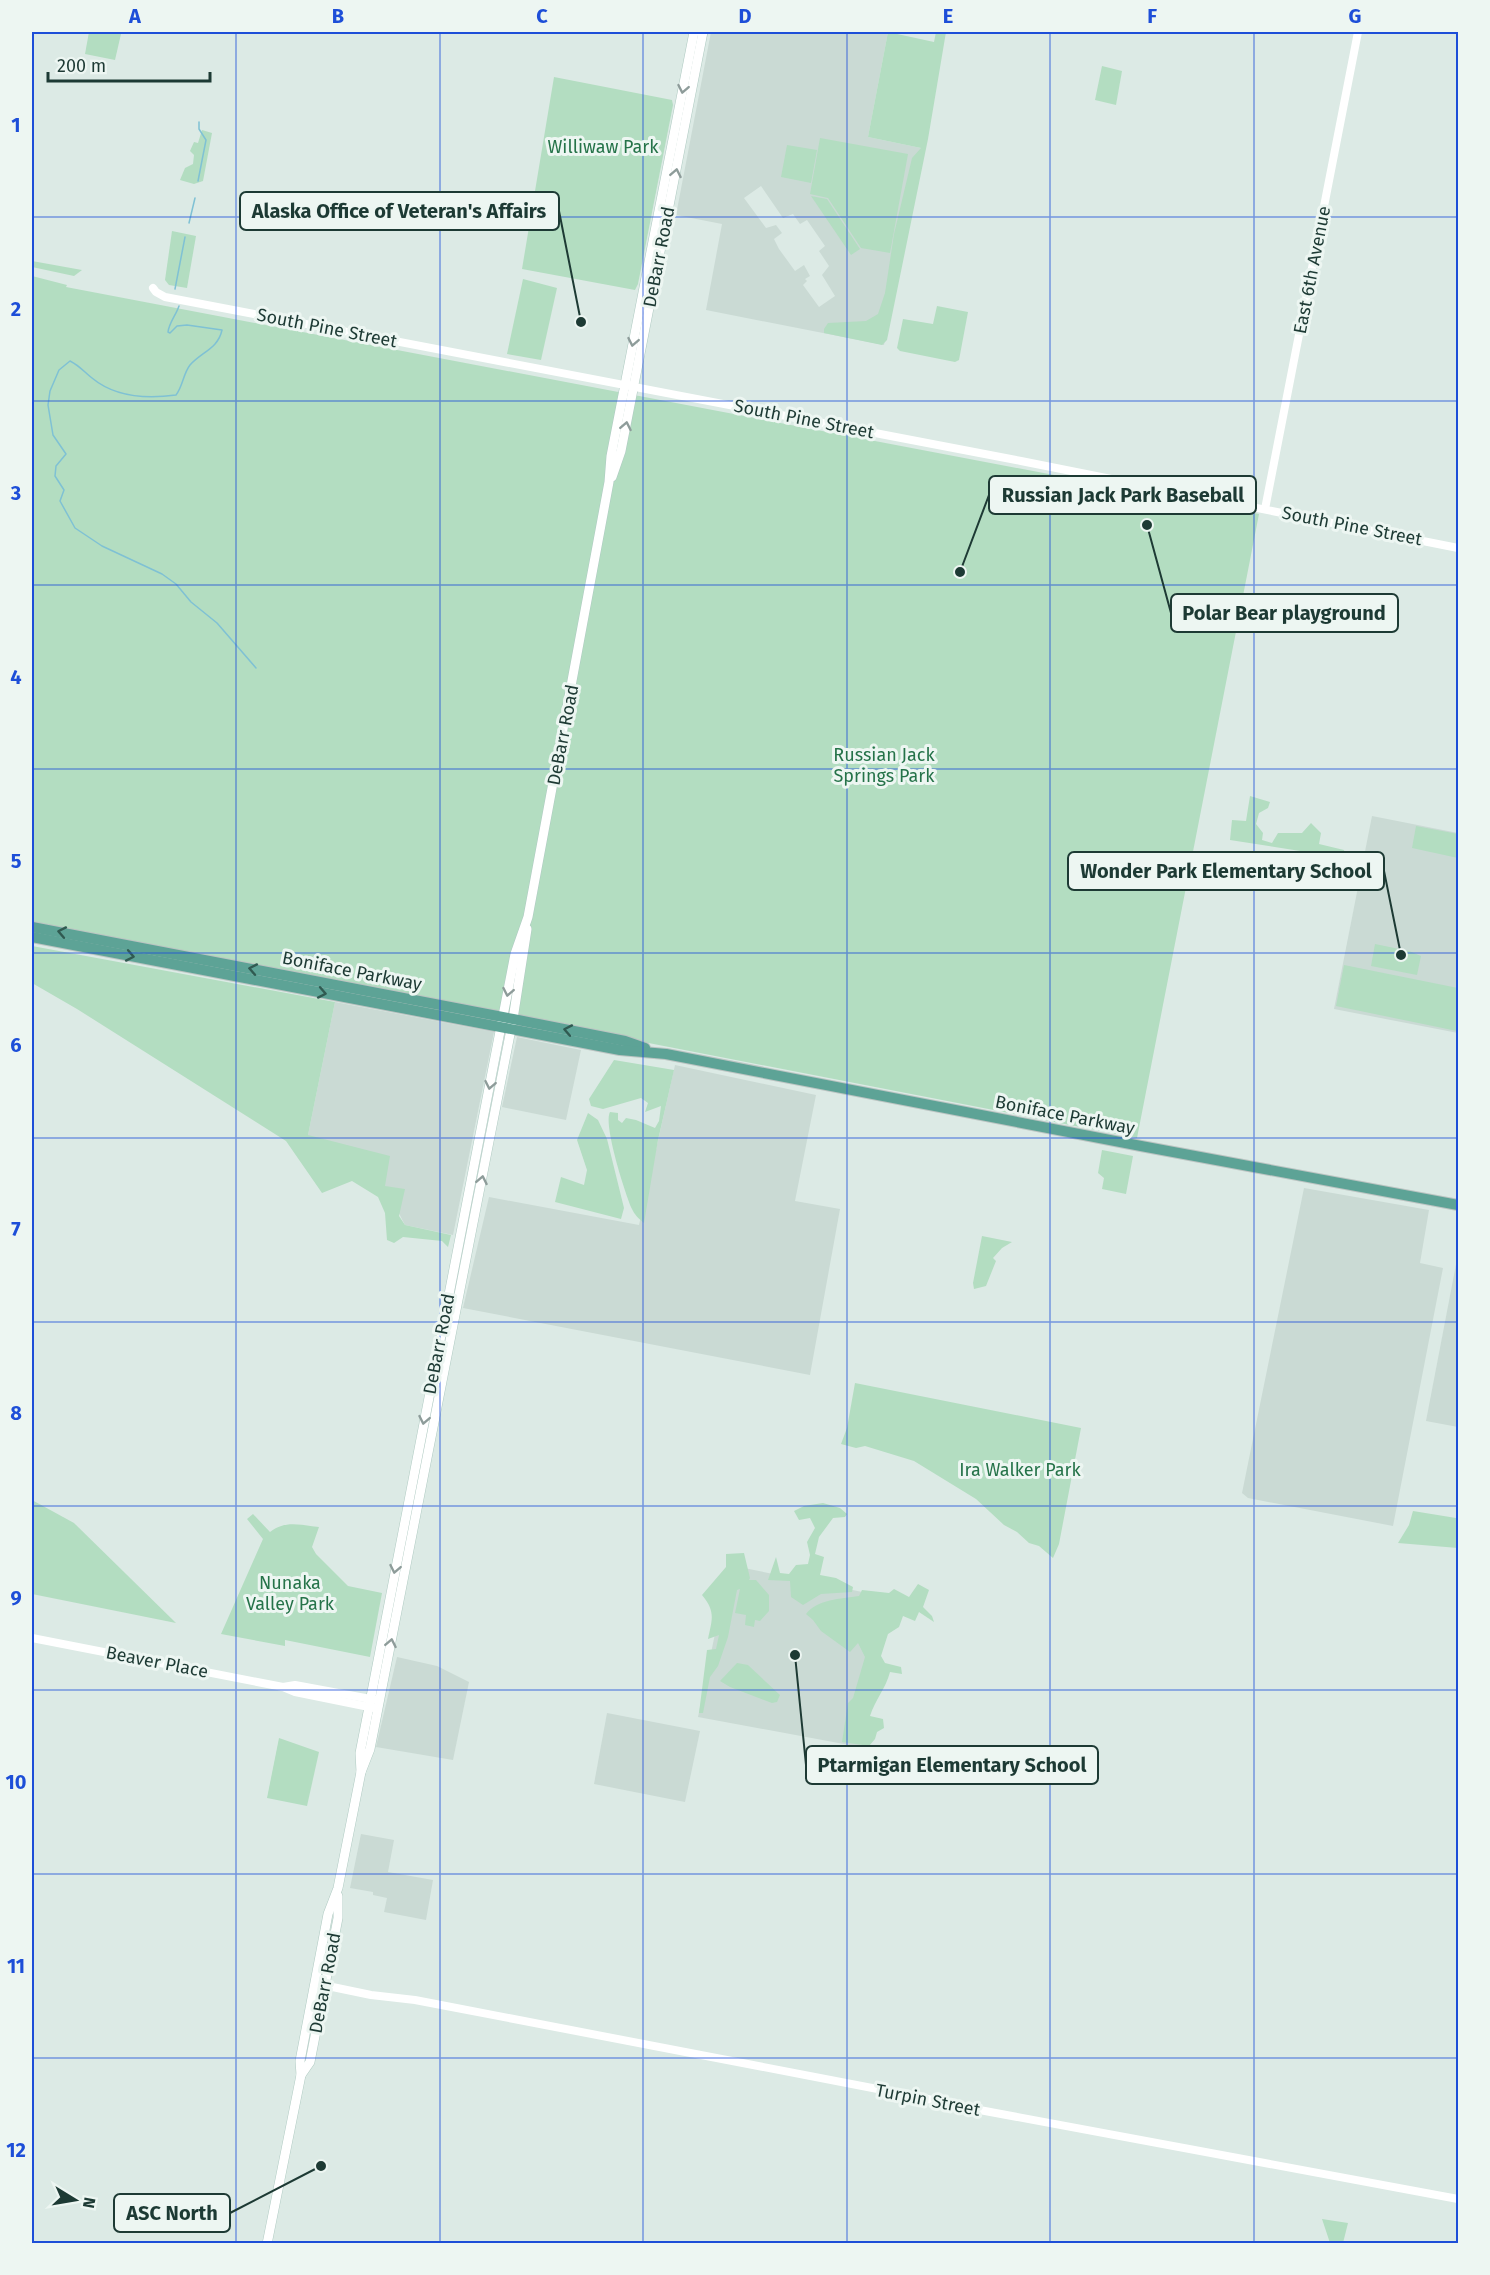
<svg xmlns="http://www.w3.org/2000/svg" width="1490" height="2275" viewBox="0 0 1490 2275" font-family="'Fira Sans',sans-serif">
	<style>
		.built { fill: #cadad4; fill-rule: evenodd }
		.green { fill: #b3ddc1 }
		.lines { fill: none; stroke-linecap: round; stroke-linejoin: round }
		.stream { stroke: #7fc1d4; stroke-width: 1.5 }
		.secondary-casing { stroke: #afcac2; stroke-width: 10 }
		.primary-casing { stroke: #bbc4c2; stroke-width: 12 }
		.tertiary { stroke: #fff; stroke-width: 8 }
		.secondary { stroke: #fff; stroke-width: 9 }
		.primary { stroke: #5da396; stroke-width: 10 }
		.oneway { stroke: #8e9c9a }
		.oneway2 { stroke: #305a51 }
		.grid { fill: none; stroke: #1d4ed8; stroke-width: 1.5; stroke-opacity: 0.55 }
		.labels { text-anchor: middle; stroke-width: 6; stroke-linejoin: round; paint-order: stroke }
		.park-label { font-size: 18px; fill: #257349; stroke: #edf6f2 }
		.street-label { font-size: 18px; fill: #1d3a34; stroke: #edf6f2 }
		.leader { fill: none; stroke: #1d3a34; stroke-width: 2 }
		.callout-dot { fill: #1d3a34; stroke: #edf6f2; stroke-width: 2 }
		.callout { fill: #edf6f2; stroke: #1d3a34; stroke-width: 2 }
		.callout-label { font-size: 20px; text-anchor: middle; font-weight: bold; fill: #1d3a34 }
		.neatline { fill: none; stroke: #1d4ed8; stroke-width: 2 }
		.grid-label { font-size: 20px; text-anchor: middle; font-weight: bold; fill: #1d4ed8 }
	</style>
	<rect width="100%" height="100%" fill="#dceae5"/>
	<g class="built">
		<path d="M711,32H888L868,137L921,148L884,345L706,310L722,224L676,215ZM761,186L783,218L793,214L800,224L807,220L825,246L819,251L829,266L822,275L835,296L819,307L803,285L807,281L805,279L810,276L804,265L795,271L779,249L774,239L782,233L776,225L766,228L744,198Z"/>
		<polygon points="1372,816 1458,833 1458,1033 1334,1009"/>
		<polygon points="335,1002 494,1032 453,1235 405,1225 385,1186 308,1135"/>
		<polygon points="517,1037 581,1050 566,1120 502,1107"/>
		<polygon points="675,1065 816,1095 795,1201 840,1209 810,1375 463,1308 489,1197 639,1225"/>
		<polygon points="1304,1188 1429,1210 1420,1263 1443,1268 1393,1526 1248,1498 1242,1493"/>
		<polygon points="1458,1254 1458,1427 1426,1421"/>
		<polygon points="729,1565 892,1598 860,1747 698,1717"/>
		<polygon points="397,1657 437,1666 469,1682 453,1760 376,1747"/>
		<polygon points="607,1713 700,1731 685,1802 594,1784"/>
		<polygon points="361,1834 394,1840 388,1872 433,1880 426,1920 384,1912 387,1898 373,1895 373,1892 350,1888"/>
	</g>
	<g class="green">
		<polygon points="89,32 121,34 115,60 85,54"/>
		<polygon points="888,32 934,42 936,32 946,32 928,139 887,340 882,345 824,333 824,329 828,323 866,321 878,314 885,293 894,234 912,158 921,148 868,137"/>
		<polygon points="1102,66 1122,71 1116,105 1095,100"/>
		<polygon points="554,77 672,100 673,105 638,284 635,290 522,269"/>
		<polygon points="202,130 212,133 203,181 194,184 180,180 185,168 193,164 194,155 190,151 194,142 198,143"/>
		<polygon points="820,138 908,154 890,253 861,248 828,198 810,194"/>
		<polygon points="787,145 817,150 811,183 781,177"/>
		<polygon points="811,196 827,199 860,249 851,255"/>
		<polygon points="172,231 196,236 187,288 169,285 165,280"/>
		<polygon points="32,261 82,270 74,276 32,267"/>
		<polygon points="32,276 67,285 66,287 1259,514 1137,1138 32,923"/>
		<polygon points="523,279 557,288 541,360 507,354"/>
		<polygon points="937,306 968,312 959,360 955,362 900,351 897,348 903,319 933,324"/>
		<polygon points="1250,796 1270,802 1268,808 1259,813 1256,824 1263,833 1262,840 1272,843 1278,833 1302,833 1311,823 1321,833 1319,844 1344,850 1346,861 1332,856 1230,840 1232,820 1246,821"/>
		<polygon points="1416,826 1458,834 1458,858 1412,848"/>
		<polygon points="1375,944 1409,951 1421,956 1417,975 1371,966"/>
		<polygon points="32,946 335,1002 308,1135 390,1156 385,1186 405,1189 399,1216 405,1225 451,1235 448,1247 442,1241 403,1237 394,1243 387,1240 385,1213 378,1197 352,1181 322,1193 286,1141 77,1009 32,983"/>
		<polygon points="1344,965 1458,988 1457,1031 1336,1006"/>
		<path d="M614,1060L674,1070L658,1140L644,1223C639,1219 634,1214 632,1209C625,1193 603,1124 610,1112L618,1113V1120L622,1123L626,1118L636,1120L655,1128L659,1121L661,1106L645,1112L648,1103L641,1098L603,1109L591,1106L589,1099Z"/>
		<polygon points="588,1113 598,1120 607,1139 624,1208 621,1219 555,1202 561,1177 584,1185 587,1170 577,1140"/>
		<polygon points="1102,1150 1133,1156 1126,1194 1102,1189 1104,1178 1098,1173"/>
		<polygon points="982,1236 1012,1242 1002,1248 993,1258 996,1261 986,1286 974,1289 973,1283"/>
		<polygon points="855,1383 1081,1428 1059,1544 1053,1558 1039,1546 1029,1543 1017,1532 1004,1525 976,1499 914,1461 865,1446 856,1448 841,1444 847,1428"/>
		<polygon points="32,1500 74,1523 176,1623 32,1594"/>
		<polygon points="823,1503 840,1508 847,1514 845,1517 833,1518 819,1537 815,1554 824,1557 820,1575 836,1578 853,1587 852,1592 821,1594 803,1605 791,1597 790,1581 768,1580 776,1557 780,1573 789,1574 796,1565 808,1564 810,1555 807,1542 815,1528 810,1518 799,1520 794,1511 804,1506"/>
		<polygon points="1413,1511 1456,1518 1458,1513 1458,1548 1398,1543 1409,1525"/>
		<path d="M253,1514L270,1532C285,1520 300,1525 319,1527L312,1547L316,1554L348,1586L382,1593L370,1657L285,1640V1646L221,1634L263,1539L247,1519Z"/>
		<path d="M744,1553L750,1578L749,1580H756L769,1595V1611L760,1621L755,1620L754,1627L745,1625L746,1615L735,1613L740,1589L737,1590L728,1637L718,1666L710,1677L703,1713H699L707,1650L716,1649L719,1635L708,1639C712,1619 716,1612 702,1595L726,1567V1554Z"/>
		<path d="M918,1584L929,1590L923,1607L932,1616L934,1622L919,1612L915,1621L903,1616L899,1627L888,1634L881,1656L885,1663L901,1667L902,1674L890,1672C886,1688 875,1700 870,1716L883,1719L884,1728L877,1732L875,1739L869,1746L842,1742L848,1703L853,1698L865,1657L858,1643L850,1652L821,1631L813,1620L806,1614C818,1599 840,1599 859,1596L862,1590L889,1593L894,1589L909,1597Z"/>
		<polygon points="737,1663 748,1665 780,1695 777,1702 772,1703 730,1687 720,1681"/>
		<polygon points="279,1738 319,1752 307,1806 267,1798"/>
		<polygon points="1322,2219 1348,2223 1343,2243 1330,2243"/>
	</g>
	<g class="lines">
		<g class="stream">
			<polyline points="198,181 206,140 199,129 199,122"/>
			<polyline points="189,223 195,198"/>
			<polyline points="175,289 185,237"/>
			<path d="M179,306C176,315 169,323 168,332L170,333L177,326L187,325L222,330C218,349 201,352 190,365C183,374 183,386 176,395C147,399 116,398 92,378C84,372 80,366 70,361L59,370L50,391L48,405L53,435L66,454L56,466L55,476L64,490L60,501L75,528L102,546L162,574L176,584L191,602L217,623L256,668"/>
		</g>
		<g class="secondary-casing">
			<g id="secondary">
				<polyline points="612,477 621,451 703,32"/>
				<polyline points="361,1772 360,1753 369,1707 515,954 528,917 609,482 611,456 694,32"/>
				<polyline points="301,2075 310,2062 338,1918 338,1896"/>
				<polyline points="267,2244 301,2075 300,2061 328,1914 338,1888 361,1772 370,1749 513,1019 527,929"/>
			</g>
		</g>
		<g class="primary-casing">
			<g id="primary">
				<polyline points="32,927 513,1019 625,1041 645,1048"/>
				<polyline points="32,937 620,1050 666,1054 1141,1146 1458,1205"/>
			</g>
		</g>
		<g class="tertiary">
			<polyline points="153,288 156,292 165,297 1021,461 1458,548"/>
			<polyline points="1265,509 1358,32"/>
			<polyline points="32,1638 283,1687 295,1692 374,1708"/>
			<polyline points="283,1687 295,1685 376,1700"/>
			<polyline points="318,1984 371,1995 415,2000 919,2097 958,2106 1458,2199"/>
		</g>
		<use href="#secondary" class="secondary"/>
		<use href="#primary" class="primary"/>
	</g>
	<defs><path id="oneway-chevron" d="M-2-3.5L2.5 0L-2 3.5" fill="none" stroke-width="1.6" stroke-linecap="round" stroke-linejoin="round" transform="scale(1.5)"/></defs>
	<g class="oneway">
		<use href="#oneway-chevron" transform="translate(683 89) rotate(101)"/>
		<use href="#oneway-chevron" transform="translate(676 173) rotate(-79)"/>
		<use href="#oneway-chevron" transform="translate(633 342) rotate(101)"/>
		<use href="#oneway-chevron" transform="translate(626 426) rotate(-79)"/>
		<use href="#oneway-chevron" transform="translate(508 992) rotate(101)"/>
		<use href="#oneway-chevron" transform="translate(490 1085) rotate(101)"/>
		<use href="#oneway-chevron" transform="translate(482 1180) rotate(-79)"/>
		<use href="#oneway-chevron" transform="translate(424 1420) rotate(101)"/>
		<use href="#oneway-chevron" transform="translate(395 1569) rotate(101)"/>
		<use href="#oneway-chevron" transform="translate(391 1643) rotate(-79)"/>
	</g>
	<g class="oneway2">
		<use href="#oneway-chevron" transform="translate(62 932) rotate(-169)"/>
		<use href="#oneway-chevron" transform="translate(130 956) rotate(11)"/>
		<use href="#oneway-chevron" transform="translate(253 969) rotate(-169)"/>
		<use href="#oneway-chevron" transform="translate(322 993) rotate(11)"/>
		<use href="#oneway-chevron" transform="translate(568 1030) rotate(-169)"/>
	</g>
	<path class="grid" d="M236,32V2244M440,32V2244M643,32V2244M847,32V2244M1050,32V2244M1254,32V2244M32,217H1458M32,401H1458M32,585H1458M32,769H1458M32,953H1458M32,1138H1458M32,1322H1458M32,1506H1458M32,1690H1458M32,1874H1458M32,2058H1458"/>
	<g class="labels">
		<g class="park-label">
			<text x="603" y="153">Williwaw Park</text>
			<text x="884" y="761">Russian Jack<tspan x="884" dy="21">Springs Park</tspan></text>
			<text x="1020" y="1476">Ira Walker Park</text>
			<text x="290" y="1589">Nunaka<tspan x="290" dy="21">Valley Park</tspan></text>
		</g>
		<g class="street-label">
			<text transform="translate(659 257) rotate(-79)" y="6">DeBarr Road</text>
			<text transform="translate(1312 270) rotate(-79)" y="6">East 6th Avenue</text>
			<text transform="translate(327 328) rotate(11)" y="6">South Pine Street</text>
			<text transform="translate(804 419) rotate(11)" y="6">South Pine Street</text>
			<text transform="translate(1352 526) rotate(11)" y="6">South Pine Street</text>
			<text transform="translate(563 735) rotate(-79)" y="6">DeBarr Road</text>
			<text transform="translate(352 971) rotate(11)" y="6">Boniface Parkway</text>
			<text transform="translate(1065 1115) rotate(11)" y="6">Boniface Parkway</text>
			<text transform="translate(439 1344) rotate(-79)" y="6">DeBarr Road</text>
			<text transform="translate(157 1662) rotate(11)" y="6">Beaver Place</text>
			<text transform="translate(325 1983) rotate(-79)" y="6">DeBarr Road</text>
			<text transform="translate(928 2100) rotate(11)" y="6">Turpin Street</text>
		</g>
	</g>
	<path class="leader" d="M581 322L559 211M960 572L989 495M1147 525L1171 613M1401 955L1384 871M795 1655L806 1765M321 2166L230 2213"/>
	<g class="callout-dot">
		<circle cx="581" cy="322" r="6"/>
		<circle cx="960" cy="572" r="6"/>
		<circle cx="1147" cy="525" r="6"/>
		<circle cx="1401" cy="955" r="6"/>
		<circle cx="795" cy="1655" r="6"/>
		<circle cx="321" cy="2166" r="6"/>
	</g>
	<g class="callout">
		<rect x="240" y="192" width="319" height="38" rx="6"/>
		<rect x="989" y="476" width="267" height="38" rx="6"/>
		<rect x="1171" y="594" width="227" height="38" rx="6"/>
		<rect x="1068" y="852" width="316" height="38" rx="6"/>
		<rect x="806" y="1746" width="292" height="38" rx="6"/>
		<rect x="114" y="2194" width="116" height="38" rx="6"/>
	</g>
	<g class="callout-label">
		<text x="399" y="218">Alaska Office of Veteran's Affairs</text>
		<text x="1123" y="502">Russian Jack Park Baseball</text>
		<text x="1284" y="620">Polar Bear playground</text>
		<text x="1226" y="878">Wonder Park Elementary School</text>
		<text x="952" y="1772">Ptarmigan Elementary School</text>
		<text x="172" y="2220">ASC North</text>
	</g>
	<rect width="1490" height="2275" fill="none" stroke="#edf6f2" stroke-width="66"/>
	<g transform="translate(75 2200) rotate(101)" stroke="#edf6f2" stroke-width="4.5" paint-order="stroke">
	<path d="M0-4.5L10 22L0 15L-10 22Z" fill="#1d3a34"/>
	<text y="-9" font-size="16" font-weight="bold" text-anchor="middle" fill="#1d3a34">N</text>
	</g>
	<path d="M48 72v9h162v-9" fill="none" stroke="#1d3a34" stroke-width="3"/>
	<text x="57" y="72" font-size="18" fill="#1d3a34" stroke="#edf6f2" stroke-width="4.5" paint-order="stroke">200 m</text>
	<rect x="33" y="33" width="1424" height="2209" class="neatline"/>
	<g class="grid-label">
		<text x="135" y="23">A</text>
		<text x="338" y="23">B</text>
		<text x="542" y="23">C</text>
		<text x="745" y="23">D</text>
		<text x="948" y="23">E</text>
		<text x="1152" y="23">F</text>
		<text x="1355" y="23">G</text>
		<text x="16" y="132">1</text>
		<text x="16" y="316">2</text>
		<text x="16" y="500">3</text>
		<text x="16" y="684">4</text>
		<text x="16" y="868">5</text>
		<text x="16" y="1052">6</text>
		<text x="16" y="1236">7</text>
		<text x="16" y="1420">8</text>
		<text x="16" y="1605">9</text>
		<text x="16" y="1789">10</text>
		<text x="16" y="1973">11</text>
		<text x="16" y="2157">12</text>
	</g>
</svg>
